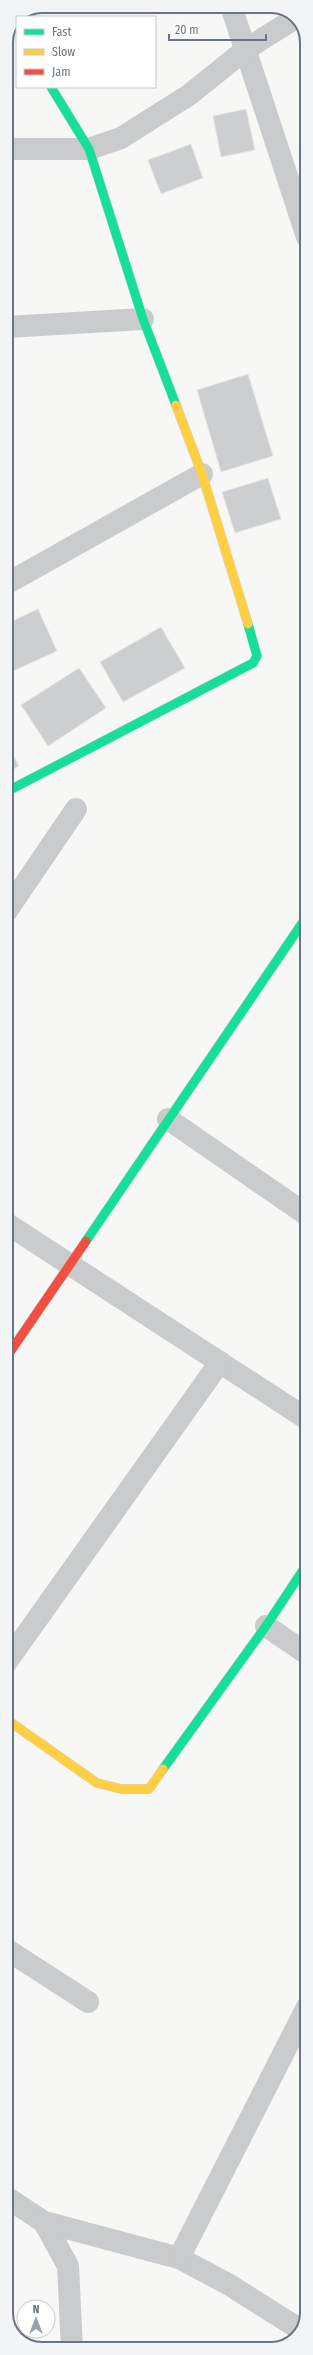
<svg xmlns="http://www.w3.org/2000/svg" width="313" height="2355" viewBox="0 0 313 2355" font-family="'Fira Sans Condensed',sans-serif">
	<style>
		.building { fill: #cdced0; stroke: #e6e6e6 }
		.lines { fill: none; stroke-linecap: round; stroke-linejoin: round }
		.fast-casing { stroke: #d4d4d5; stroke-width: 10 }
		.slow-casing { stroke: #d4d4d5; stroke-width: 10 }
		.jam-casing { stroke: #d4d4d5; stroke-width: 10 }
		.street { stroke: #cacbcc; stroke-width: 22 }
		.fast { stroke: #16e098; stroke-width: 9 }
		.slow { stroke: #ffcf43; stroke-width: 9 }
		.jam { stroke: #f24e42; stroke-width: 9 }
		.rim { fill: none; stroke: #697584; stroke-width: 2 }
	</style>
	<rect width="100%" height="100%" fill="#f7f7f6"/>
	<g class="building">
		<polygon points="246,109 255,150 221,157 213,116"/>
		<polygon points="191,144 203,178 161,194 148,160"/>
		<polygon points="248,374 273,456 221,472 197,390"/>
		<polygon points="268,478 281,519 235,533 222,492"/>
		<polygon points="38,609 57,651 11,672 6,661 6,624"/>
		<polygon points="161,627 185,668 123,702 100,662"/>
		<polygon points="79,668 106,708 48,746 21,705"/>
		<polygon points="6,742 19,766 6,773"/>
	</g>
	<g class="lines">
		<g class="fast-casing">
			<g id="fast">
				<polyline points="51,87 89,149 143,319 176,405"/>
				<polyline points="6,792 253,663 257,656 248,624"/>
				<polyline points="86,1241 307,916"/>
				<polyline points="163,1769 266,1626 307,1564"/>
			</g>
		</g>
		<g class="slow-casing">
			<g id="slow">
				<polyline points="176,405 202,474 248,624"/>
				<polyline points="6,1719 97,1783 121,1789 149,1789 163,1769"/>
			</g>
		</g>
		<g class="jam-casing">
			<polyline id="jam" points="6,1358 86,1241"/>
		</g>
		<g class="street">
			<polyline points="231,6 307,237"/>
			<polyline points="24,13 25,17"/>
			<polyline points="6,149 89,149 121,138 189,95 245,50 297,17"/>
			<polyline points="6,327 143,319"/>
			<polyline points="6,584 202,474"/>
			<polyline points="6,912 76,809"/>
			<polyline points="168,1119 307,1215"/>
			<polyline points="6,1223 307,1419"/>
			<polyline points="266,1626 307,1654"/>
			<polyline points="6,1663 220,1362"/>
			<polyline points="6,1949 88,2002"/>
			<polyline points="6,2197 44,2222 179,2258 228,2284 301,2330"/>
			<polyline points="44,2222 68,2266 72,2349"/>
			<polyline points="179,2258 307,2007"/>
		</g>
		<use href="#fast" class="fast"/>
		<use href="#slow" class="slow"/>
		<use href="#jam" class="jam"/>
	</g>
	<path d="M0 0H313V2355H0ZM42 13H271A29 29 0 0 1 300 42V2313A29 29 0 0 1 271 2342H42A29 29 0 0 1 13 2313V42A29 29 0 0 1 42 13Z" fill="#f3f4f5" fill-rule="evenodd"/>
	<path class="rim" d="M42 13H271A29 29 0 0 1 300 42V2313A29 29 0 0 1 271 2342H42A29 29 0 0 1 13 2313V42A29 29 0 0 1 42 13Z"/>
	<rect x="16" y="16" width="140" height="72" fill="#ffffff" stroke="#c3c8ce"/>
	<rect x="24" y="29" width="20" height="6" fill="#16e098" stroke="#c3c8ce"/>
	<text x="52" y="36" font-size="12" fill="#697584">Fast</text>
	<rect x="24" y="49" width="20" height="6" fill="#ffcf43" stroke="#c3c8ce"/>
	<text x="52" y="56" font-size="12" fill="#697584">Slow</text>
	<rect x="24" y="69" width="20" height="6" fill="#f24e42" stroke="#c3c8ce"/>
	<text x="52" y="76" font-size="12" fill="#697584">Jam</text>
	<g transform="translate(36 2319)"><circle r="19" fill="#ffffff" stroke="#c3c8ce"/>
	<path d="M0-3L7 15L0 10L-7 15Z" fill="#9ba2ac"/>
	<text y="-6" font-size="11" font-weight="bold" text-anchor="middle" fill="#697584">N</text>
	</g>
	<path d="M169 34v6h97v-6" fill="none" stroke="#697584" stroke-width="2"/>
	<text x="175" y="34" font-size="12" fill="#697584" stroke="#ffffff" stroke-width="3" paint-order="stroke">20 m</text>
</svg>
